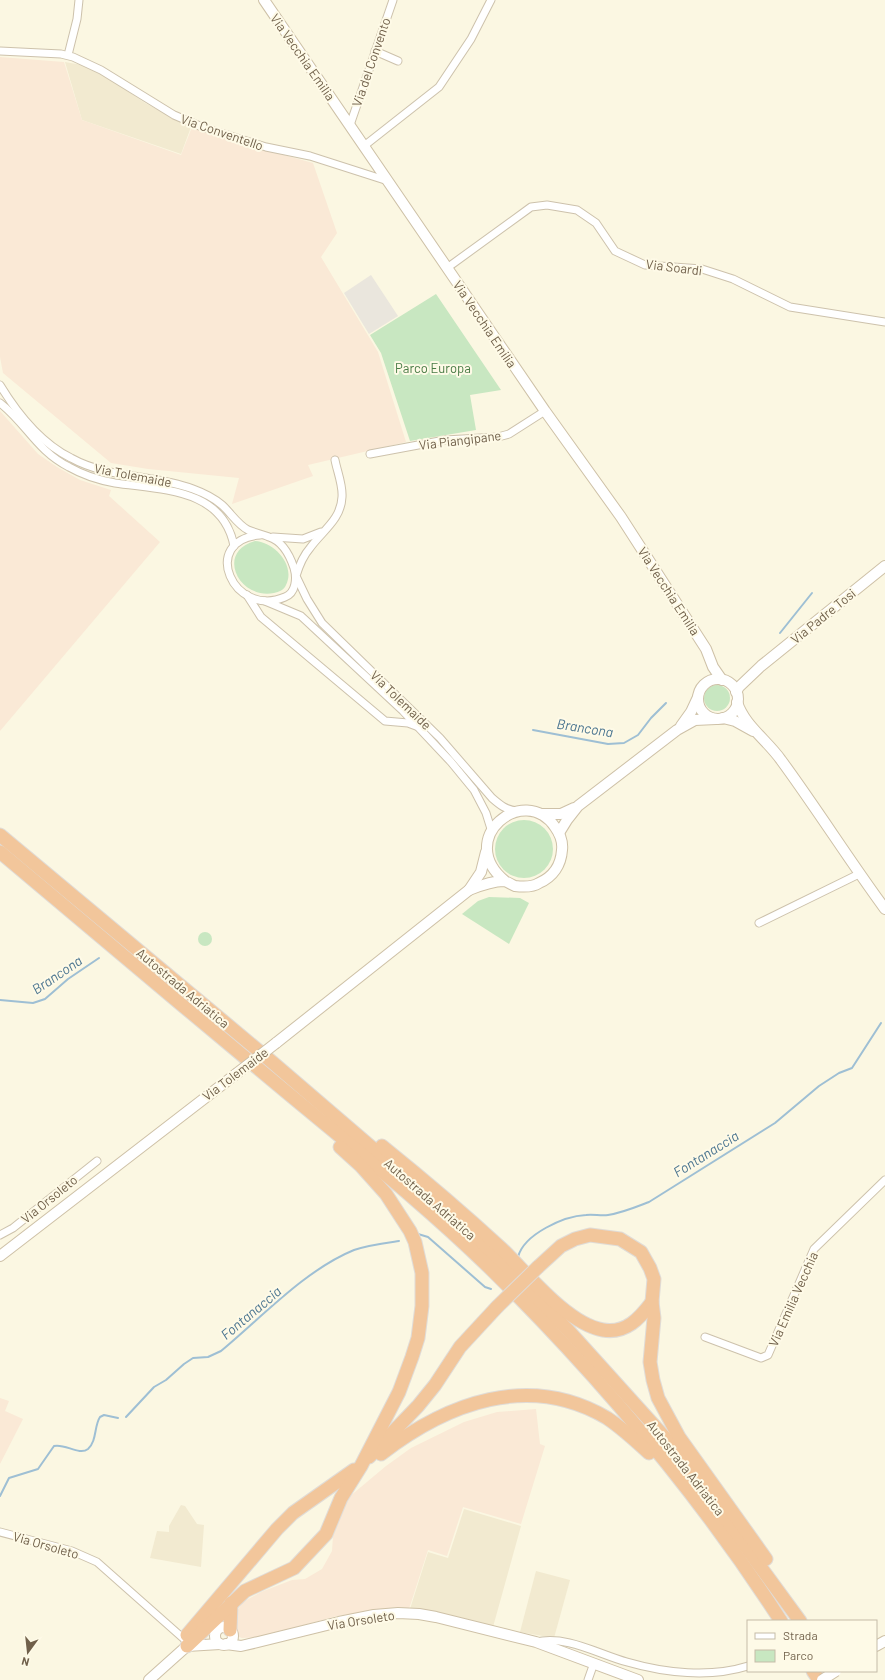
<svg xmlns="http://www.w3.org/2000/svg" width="885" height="1680" viewBox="0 0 885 1680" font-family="Barlow,sans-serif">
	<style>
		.residential { fill: #f2ead0 }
		.commercial { fill: #fae9d6 }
		.industrial { fill: #eae6dd }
		.green { fill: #c8e7c1 }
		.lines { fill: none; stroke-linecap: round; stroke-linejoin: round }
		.stream { stroke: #9ebfd4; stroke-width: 2 }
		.street-casing { stroke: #cdc2ac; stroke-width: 9 }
		.secondary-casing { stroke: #cec1a7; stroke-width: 12 }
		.highway-casing { stroke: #e0dcd7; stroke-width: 15 }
		.street { stroke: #fff; stroke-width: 7 }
		.secondary { stroke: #fff; stroke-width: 10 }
		.highway { stroke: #f2c69b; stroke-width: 13 }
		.secondary-bridge-casing { stroke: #cec1a7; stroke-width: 12; stroke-linecap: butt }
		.highway-bridge-casing { stroke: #e0dcd7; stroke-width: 15; stroke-linecap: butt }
		.secondary-bridge { stroke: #fff; stroke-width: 10 }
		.highway-bridge { stroke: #f2c69b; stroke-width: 13 }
		.labels { text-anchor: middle; stroke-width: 4; stroke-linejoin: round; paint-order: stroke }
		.street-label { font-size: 13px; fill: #70604a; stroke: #fefae7 }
		.park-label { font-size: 13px; fill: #497b45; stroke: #fefae7 }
		.water-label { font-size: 14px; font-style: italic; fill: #4b7590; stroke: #fefae7 }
	</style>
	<rect width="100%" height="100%" fill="#fbf7e2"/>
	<g class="residential">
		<polygon points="65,62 82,65 99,72 145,103 191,127 181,154 82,120"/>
		<polygon points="181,1505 185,1506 197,1524 204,1525 201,1567 150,1558 157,1531 169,1532 169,1526"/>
		<polygon points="464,1509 521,1526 493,1627 410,1609 428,1552 448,1558"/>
		<polygon points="536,1571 570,1580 554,1638 520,1632"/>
	</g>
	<g class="commercial">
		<polygon points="0,57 64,62 82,120 181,155 192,127 219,137 313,163 337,233 321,257 378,352 406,442 308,465 313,476 232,504 239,478 148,469 111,463 3,373 0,357"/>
		<polygon points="0,411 38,454 57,467 80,480 111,490 109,496 160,542 0,731"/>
		<polygon points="0,1398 9,1401 5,1411 23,1419 0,1464"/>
		<polygon points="536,1409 540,1444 545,1446 521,1524 463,1507 447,1556 428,1550 409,1609 398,1607 337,1616 260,1637 242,1638 235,1635 233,1628 237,1611 243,1602 261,1592 292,1580 305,1579 322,1569 332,1551 333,1536 349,1497 386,1466 411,1448 464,1422 497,1412"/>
	</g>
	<polygon class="industrial" points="371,275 398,316 369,334 344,293"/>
	<g class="green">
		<polygon points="436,294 501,390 470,395 476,430 410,441 381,353 370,335"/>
		<path d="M255,541C274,542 296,565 286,585C284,590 279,592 274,593C239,600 215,552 255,541Z"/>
		<circle cx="717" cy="698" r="13"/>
		<circle cx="524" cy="849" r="29"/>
		<polygon points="489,897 520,898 529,903 509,944 462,914 478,901"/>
		<circle cx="205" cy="939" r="7"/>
	</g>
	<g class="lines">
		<g class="stream">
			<polyline points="780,633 812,593"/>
			<polyline points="533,730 608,744 624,743 638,735 651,718 666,703"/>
			<polyline points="0,1000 33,1003 45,999 68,979 99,958"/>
			<polyline points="418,1234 428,1237 485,1287 491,1289"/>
			<path d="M518,1257C524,1234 564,1216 586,1215C593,1214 601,1216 608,1215C622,1213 636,1207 649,1202L775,1123L819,1086L839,1073L852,1068L881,1023"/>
			<path d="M126,1417L154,1387L166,1380L184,1364L193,1358L208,1357L221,1351C261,1318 305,1270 354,1250C368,1245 385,1243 399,1241"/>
			<path d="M0,1496L9,1478L38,1469L54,1446C65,1443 79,1456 88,1449C97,1441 94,1426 100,1417L104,1415L118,1418"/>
		</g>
		<g class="street-casing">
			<g id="street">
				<polyline points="0,51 61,54 73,57 101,70 174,115 202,127 266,147 310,156 388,181"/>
				<polyline points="375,51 398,61"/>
				<polyline points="68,55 77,19 79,0"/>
				<polyline points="350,125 393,0"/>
				<polyline points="364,146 439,87 471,39 491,0"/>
				<polyline points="447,268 531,207 547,205 577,210 596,223 615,251 645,265 702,269 733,279 790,307 885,322"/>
				<path d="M0,385C17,413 41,443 71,458C109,479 153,474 193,489C204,493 214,498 222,505C231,513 237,524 248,530C255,533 262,534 269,537C282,541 290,556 294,568C297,578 296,593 285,597C233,619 199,540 260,535"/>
				<path d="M0,403C26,423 37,451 69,467C83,475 98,480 115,483C161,490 223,488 234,546"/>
				<polyline points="370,454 445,440 498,437 509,434 545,411"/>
				<path d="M335,460C337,471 343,485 342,497C341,520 322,531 310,548C303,556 299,566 296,576L307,599L322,623L440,738L492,798C500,805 506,810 517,811"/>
				<polyline points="273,537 303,539 321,532"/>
				<polyline points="247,595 261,617 385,721 408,723 416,726"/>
				<polyline points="265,601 301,616 403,711 451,762 474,790 486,813 491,829"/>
				<polyline points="759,923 859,874"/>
				<polyline points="0,1235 13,1228 97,1161"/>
				<polyline points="705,1337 761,1358 768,1355 814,1249 885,1180"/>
				<polyline points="0,1532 72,1551 97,1562 184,1639"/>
				<path d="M536,1642C567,1635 598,1654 627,1662C665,1673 710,1678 748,1666"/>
				<polyline points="588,1680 594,1663"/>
			</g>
		</g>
		<g class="secondary-casing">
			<g id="secondary">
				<polyline points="264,0 545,411 621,517 706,649 713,667 722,680"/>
				<circle cx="718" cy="699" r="20"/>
				<polyline points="736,692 739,687 761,666 885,566"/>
				<path d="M737,702C744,725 767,740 781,760C817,809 849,860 885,909"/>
				<polyline points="723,718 735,721 753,731"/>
				<polyline points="681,726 691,712 698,697"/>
				<polyline points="541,814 561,814 574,808"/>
				<polyline points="559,833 567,820 578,806 677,730 695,720 716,719"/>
				<path d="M469,890C479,886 492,881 504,881C508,882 512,885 515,886C523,887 533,887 539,883C553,877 561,865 562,850C563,842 560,834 555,827C524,782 454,839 505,881"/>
				<polyline points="276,1043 469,890 481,872 486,852"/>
				<polyline points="0,1256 236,1074"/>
				<circle cx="224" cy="1636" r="9"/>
				<polyline points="226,1644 241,1646 258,1642 339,1622 374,1615 398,1613 419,1614 436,1617 536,1642 638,1680"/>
				<polyline points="876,1646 885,1641"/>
				<polyline points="149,1680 187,1646 220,1644"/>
			</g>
		</g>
		<g class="highway-casing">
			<g id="highway">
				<polyline points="0,835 272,1062 470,1232 568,1330 669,1442 800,1621"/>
				<path d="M0,852C95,932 189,1011 284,1090C355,1149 428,1207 493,1271C601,1378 699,1494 781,1621"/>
				<path d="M382,1146C423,1179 463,1213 502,1249C528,1274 567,1324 603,1330C626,1334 640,1318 652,1302"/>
				<polyline points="538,1267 561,1246 575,1239 590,1235 620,1239 641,1252 650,1268 654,1279 652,1302 654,1318 650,1362 653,1380 658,1398 679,1437 766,1559"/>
				<path d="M381,1454C447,1403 529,1372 607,1418C622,1428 635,1440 649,1453"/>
				<polyline points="369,1457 418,1406 435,1385 460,1347 497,1307"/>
				<polyline points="230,1630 231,1603"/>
				<polyline points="187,1635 277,1529 293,1513 354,1470"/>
				<polyline points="187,1646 245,1591 294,1568 326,1534 341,1498 361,1466 399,1392 412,1357 418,1338 422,1306 422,1273 415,1242 410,1231 386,1194 361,1166 340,1147"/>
				<polyline points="813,1671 819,1680"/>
			</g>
		</g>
		<use href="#street" class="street"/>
		<use href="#secondary" class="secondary"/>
		<use href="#highway" class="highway"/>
		<g class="secondary-bridge-casing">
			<g id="secondary-bridge">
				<polyline points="236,1074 276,1043"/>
				<polyline points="822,1680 836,1671"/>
			</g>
		</g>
		<g class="highway-bridge-casing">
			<polyline id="highway-bridge" points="497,1307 538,1267"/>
		</g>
		<use href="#secondary-bridge" class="secondary-bridge"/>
		<use href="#highway-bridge" class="highway-bridge"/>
	</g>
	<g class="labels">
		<g class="street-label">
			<text transform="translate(303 57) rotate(55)" y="5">Via Vecchia Emilia</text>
			<text transform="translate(371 62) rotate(-71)" y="5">Via del Convento</text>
			<text transform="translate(222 132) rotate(19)" y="5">Via Conventello</text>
			<text transform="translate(674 267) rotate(7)" y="5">Via Soardi</text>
			<text transform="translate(485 324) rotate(56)" y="5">Via Vecchia Emilia</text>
			<text transform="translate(460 440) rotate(-7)" y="5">Via Piangipane</text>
			<text transform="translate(133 475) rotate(11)" y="5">Via Tolemaide</text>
			<text transform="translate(669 591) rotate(57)" y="5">Via Vecchia Emilia</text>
			<text transform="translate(823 616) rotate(-39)" y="5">Via Padre Tosi</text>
			<text transform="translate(401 700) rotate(44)" y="5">Via Tolemaide</text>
			<text transform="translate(183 988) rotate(40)" y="5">Autostrada Adriatica</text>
			<text transform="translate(235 1074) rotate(-37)" y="5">Via Tolemaide</text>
			<text transform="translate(49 1199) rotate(-39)" y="5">Via Orsoleto</text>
			<text transform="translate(430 1199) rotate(41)" y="5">Autostrada Adriatica</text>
			<text transform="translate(793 1299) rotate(-66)" y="5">Via Emilia Vecchia</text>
			<text transform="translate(686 1468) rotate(52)" y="5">Autostrada Adriatica</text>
			<text transform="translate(46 1545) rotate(16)" y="5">Via Orsoleto</text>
			<text transform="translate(361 1620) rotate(-9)" y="5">Via Orsoleto</text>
		</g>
		<g class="park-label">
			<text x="433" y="373">Parco Europa</text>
		</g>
		<g class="water-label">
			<text transform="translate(585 728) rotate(9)" y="5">Brancona</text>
			<text transform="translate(57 975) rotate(-34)" y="5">Brancona</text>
			<text transform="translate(706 1154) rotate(-32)" y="5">Fontanaccia</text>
			<text transform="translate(251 1313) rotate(-40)" y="5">Fontanaccia</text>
		</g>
	</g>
	<rect x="747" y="1620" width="130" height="52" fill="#fefae7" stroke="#c5bca8"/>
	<rect x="755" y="1633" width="20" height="6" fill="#ffffff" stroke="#c5bca8"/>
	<text x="783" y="1640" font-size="12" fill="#70604a">Strada</text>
	<rect x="755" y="1650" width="20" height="12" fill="#c8e7c1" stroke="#c5bca8"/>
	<text x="783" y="1660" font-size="12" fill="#70604a">Parco</text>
	<g transform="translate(28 1652) rotate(195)" stroke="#fefae7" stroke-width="3" paint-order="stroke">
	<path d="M0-3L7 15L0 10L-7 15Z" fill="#70604a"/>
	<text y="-6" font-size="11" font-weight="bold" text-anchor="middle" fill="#70604a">N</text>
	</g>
</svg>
